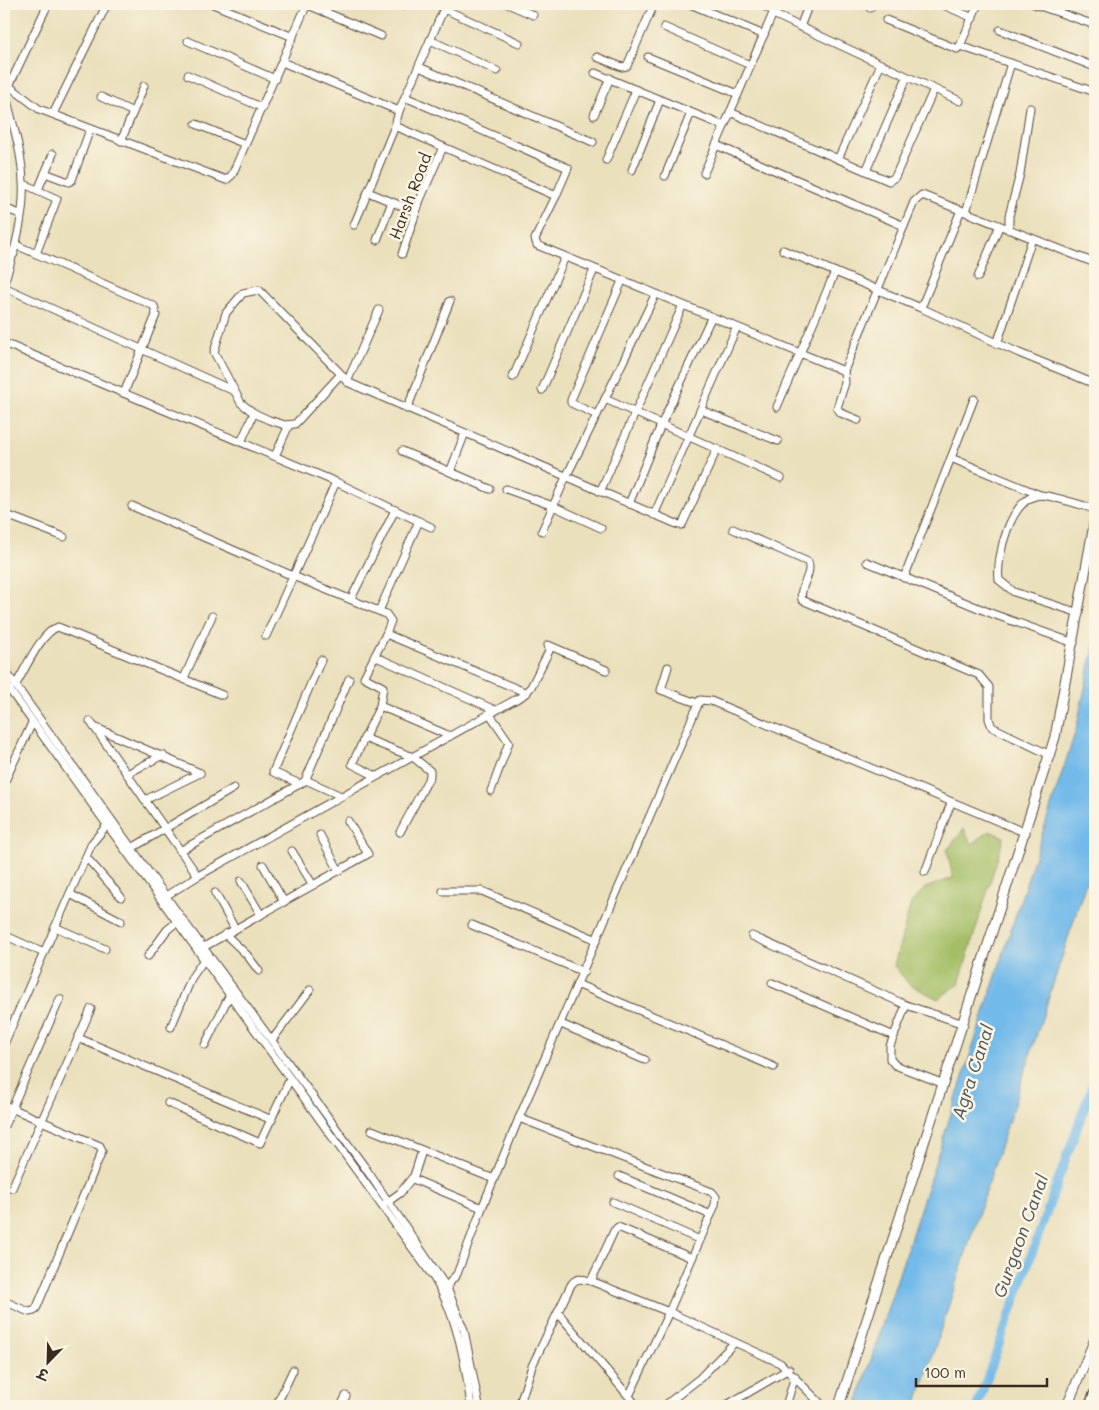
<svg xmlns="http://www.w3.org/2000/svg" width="1099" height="1410" viewBox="0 0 1099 1410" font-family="Mali,'Playpen Sans Deva',sans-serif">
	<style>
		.green { fill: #a3be65; stroke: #6f7442 }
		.water { fill: #72baea; stroke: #567284 }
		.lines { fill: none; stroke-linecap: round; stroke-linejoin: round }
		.canal { stroke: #72baea; stroke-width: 9 }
		.minor-casing { stroke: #554536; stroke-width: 9 }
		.tertiary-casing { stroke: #554536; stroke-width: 11 }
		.trunk-casing { stroke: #554536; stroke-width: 14 }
		.minor { stroke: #fff; stroke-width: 7 }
		.tertiary { stroke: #fff; stroke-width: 9 }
		.trunk { stroke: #fff; stroke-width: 11 }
		.labels { text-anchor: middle; stroke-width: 5; stroke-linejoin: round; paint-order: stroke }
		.street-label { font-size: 16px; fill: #3b2a1e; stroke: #fcf5e5 }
		.water-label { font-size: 18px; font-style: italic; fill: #4c555b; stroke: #fcf5e5 }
	</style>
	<rect width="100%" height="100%" fill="#fcf5e5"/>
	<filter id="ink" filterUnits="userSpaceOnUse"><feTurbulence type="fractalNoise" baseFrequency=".02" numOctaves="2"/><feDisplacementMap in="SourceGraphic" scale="10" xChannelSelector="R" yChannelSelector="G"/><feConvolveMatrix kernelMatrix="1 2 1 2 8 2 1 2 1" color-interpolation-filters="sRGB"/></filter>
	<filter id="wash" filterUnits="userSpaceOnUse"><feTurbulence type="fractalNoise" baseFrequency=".0096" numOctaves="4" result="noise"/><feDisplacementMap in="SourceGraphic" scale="20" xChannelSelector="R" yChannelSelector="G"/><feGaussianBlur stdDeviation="1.12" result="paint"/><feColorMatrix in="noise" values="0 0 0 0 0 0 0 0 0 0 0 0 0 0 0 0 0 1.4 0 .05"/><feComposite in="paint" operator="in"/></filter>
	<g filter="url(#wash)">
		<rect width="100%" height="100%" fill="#eae0bc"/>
		<polygon class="green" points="964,829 972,844 989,831 1004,837 959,984 938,999 909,984 894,966 911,903 925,888 953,878 947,850"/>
		<polygon class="water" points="1095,641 1095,855 916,1406 856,1406 1076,730"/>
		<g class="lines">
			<polyline class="canal" points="977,1406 1095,1078"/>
		</g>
	</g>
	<g filter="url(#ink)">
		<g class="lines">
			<g class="minor-casing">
				<g id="minor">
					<polyline points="213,4 293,37"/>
					<polyline points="306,4 381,36"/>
					<polyline points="400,4 404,5"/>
					<polyline points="446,4 399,111 395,126 556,196 535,239 537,245 844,371 914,202 922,195 1095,263"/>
					<polyline points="508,4 533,15"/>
					<polyline points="690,4 764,35"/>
					<polyline points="759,4 774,11"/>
					<polyline points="941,4 973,18"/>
					<polyline points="1034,4 1095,25"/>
					<polyline points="870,8 872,4"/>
					<polyline points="444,9 519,43"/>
					<polyline points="773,14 960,101"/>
					<polyline points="886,20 957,49 960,46 978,4"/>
					<polyline points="664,27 750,65"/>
					<polyline points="800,27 809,4"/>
					<polyline points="1000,30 1095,67"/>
					<polyline points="430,40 497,71"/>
					<polyline points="188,41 275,79"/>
					<polyline points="960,46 1095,92"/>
					<polyline points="597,57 622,67 627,66 654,4"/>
					<polyline points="648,57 738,94"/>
					<polyline points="282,62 399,111"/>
					<polyline points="419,67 593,142"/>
					<polyline points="595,73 724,126"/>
					<polyline points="188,75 263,108"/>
					<polyline points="4,82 39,109 226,180 232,175 307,4"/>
					<polyline points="9,86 48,4"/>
					<path d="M4,88C11,119 22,150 23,182C25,213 14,254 4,283"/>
					<polyline points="101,97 133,112"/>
					<polyline points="405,97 568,168 556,196"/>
					<polyline points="730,112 889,181 895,177 934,89"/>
					<polyline points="53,114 107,4"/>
					<polyline points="594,115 610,78"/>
					<polyline points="196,124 245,144"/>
					<polyline points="121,141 144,86"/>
					<polyline points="716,145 904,226"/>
					<polyline points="838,159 881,64"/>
					<polyline points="606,160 636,90"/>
					<polyline points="632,170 660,100"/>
					<polyline points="866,171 907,77"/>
					<polyline points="45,173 69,182 72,180 90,129"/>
					<polyline points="704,173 777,4"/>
					<polyline points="665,176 691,113"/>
					<polyline points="24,184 57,199 36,254"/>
					<polyline points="38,190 53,154"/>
					<polyline points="392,202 368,192 395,126"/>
					<polyline points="4,208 20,214"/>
					<polyline points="966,212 1011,63"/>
					<polyline points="354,225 368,192"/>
					<polyline points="1009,230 1009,216 1020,174 1030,108"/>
					<polyline points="377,240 392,202 416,212"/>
					<polyline points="16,245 154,306 156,315 124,393"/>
					<polyline points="4,250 14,254"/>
					<polyline points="783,250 921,308 1019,353 1095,384"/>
					<polyline points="402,254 420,200 443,147"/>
					<polyline points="978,277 999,227"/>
					<polyline points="4,287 234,391"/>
					<polyline points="655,295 605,399 781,478"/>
					<polyline points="921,308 961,210"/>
					<polyline points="4,343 336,482 431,527"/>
					<polyline points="997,344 1032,239"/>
					<polyline points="844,371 845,383 837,408 841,413 858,420"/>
					<polyline points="341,374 295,424 285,425 269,420 254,413 241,403 214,352 226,313 243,293 259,290 341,374 347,382 679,525 682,525 684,521 717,449"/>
					<polyline points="513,377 565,257"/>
					<polyline points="347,382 379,310"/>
					<polyline points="542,390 594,270"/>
					<polyline points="777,407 835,272"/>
					<polyline points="407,409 450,301"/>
					<polyline points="701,410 778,441"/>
					<polyline points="597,415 571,403 571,400 622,281"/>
					<polyline points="241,442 254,413"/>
					<polyline points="402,451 490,489"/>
					<polyline points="275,456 289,425"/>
					<polyline points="951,458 1040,495"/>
					<polyline points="450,472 465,433"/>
					<polyline points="506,489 553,506 601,528"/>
					<polyline points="600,492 682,307"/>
					<polyline points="629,504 661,425 711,318"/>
					<polyline points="132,506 293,576 386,614 391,621 386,634"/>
					<polyline points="4,514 64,537"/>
					<polyline points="654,515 736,329"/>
					<path d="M733,529L808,562C813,575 798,587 802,600L979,675L989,687V719L992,727L1050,755"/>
					<polyline points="542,531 566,477 605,399"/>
					<polyline points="867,562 993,614 1074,643"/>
					<polyline points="904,578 974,399"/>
					<polyline points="351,599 395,510"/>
					<polyline points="379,611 419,521"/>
					<path d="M1079,613L1014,592L999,580C996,557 1010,499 1039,495C1048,494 1084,506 1095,509"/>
					<polyline points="266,636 336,482"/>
					<polyline points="374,656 495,710"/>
					<polyline points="668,667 661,690 697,703"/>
					<polyline points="4,669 180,916 364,1166 447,1288 464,1330 479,1406"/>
					<polyline points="184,678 212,616"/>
					<path d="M4,682L434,1278C458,1318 465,1361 471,1406"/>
					<path d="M15,686C25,670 41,632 58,627L222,695"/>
					<polyline points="489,713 509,742 491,791"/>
					<polyline points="90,721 198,876"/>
					<polyline points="94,727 200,773"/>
					<polyline points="450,736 380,706 383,687 364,677 386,634 527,693"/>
					<polyline points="364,738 413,757 430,771 430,776 400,832"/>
					<polyline points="127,774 163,755"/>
					<polyline points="376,776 352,764 380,706"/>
					<polyline points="306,780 341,796"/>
					<polyline points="4,783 32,723"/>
					<polyline points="300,784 273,772 321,660"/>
					<polyline points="145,800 200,773"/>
					<polyline points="320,835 339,871"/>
					<polyline points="132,848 234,788"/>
					<polyline points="180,851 305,781 349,679"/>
					<polyline points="292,851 313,885"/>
					<polyline points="86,857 121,897"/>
					<polyline points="263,865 284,902"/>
					<polyline points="925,872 951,803"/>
					<polyline points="241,881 261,915"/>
					<polyline points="443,891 482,891 597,940"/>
					<polyline points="215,893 235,929"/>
					<polyline points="70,894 121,921"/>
					<polyline points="164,897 198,876 522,696 531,687 549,651 548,645 606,670"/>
					<polyline points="472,925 584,972"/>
					<polyline points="55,927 105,949"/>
					<polyline points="225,934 247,955 259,971"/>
					<polyline points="4,935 44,953"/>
					<polyline points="752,936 906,1005 964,1024"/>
					<polyline points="202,948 368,854 348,821"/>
					<polyline points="148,956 167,930 178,921"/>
					<polyline points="772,983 894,1036"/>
					<polyline points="579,985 774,1067"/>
					<polyline points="906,1005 890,1046 890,1059 895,1065 944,1084"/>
					<polyline points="561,1024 645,1060"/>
					<polyline points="171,1027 192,977 203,961"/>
					<polyline points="78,1038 272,1120"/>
					<polyline points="272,1040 310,990"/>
					<polyline points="4,1044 92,843 108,824"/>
					<polyline points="205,1045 230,994"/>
					<polyline points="168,1103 260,1143 290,1079"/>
					<polyline points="4,1105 100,1146 102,1151 37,1307 34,1311 29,1312 4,1301"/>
					<polyline points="519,1118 712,1192 716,1197 715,1205 669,1312 629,1396"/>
					<polyline points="4,1126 60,999"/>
					<polyline points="372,1130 494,1179"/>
					<polyline points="422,1151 413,1179 482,1208"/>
					<polyline points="619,1176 711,1215"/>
					<polyline points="12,1188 91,1009"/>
					<polyline points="613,1202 700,1240"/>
					<polyline points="386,1203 400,1193 412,1178"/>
					<polyline points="591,1281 614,1231 618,1227 692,1258"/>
					<polyline points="442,1292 457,1274 482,1208 519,1118 700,700 711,701 1026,833"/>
					<polyline points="559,1314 637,1406"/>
					<polyline points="276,1406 293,1370"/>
					<polyline points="341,1406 346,1396"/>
					<path d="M519,1406L532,1366L571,1285C576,1277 582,1279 591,1281L669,1312L780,1363L823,1406"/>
					<polyline points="664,1406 700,1378 734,1343"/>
					<polyline points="725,1406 789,1369"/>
					<polyline points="786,1406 795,1376"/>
				</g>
			</g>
			<g class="tertiary-casing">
				<g id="tertiary">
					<polyline points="839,1406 1055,737 1095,519"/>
					<polyline points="1067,1406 1095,1339"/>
				</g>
			</g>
			<g class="trunk-casing">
				<polyline id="trunk" points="1091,1406 1095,1395"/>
			</g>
			<use href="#minor" class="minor"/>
			<use href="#tertiary" class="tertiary"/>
			<use href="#trunk" class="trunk"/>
		</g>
	</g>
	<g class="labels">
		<g class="street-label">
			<text transform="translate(410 196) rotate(-69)" y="6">Harsh Road</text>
		</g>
		<g class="water-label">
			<text transform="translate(973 1072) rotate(-72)" y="6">Agra Canal</text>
			<text transform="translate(1021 1236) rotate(-70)" y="6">Gurgaon Canal</text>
		</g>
	</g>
	<rect width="1099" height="1410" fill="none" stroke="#fcf5e5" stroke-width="20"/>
	<g transform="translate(48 1362) rotate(203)" stroke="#fcf5e5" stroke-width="4" paint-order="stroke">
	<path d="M0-4L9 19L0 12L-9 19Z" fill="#3b2a1e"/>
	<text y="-8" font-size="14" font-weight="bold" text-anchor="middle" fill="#3b2a1e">उ</text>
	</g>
	<path d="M916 1378v8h131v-8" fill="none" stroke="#3b2a1e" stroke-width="2.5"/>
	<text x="924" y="1378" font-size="15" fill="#3b2a1e" stroke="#fcf5e5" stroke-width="4" paint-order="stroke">100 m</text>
</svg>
